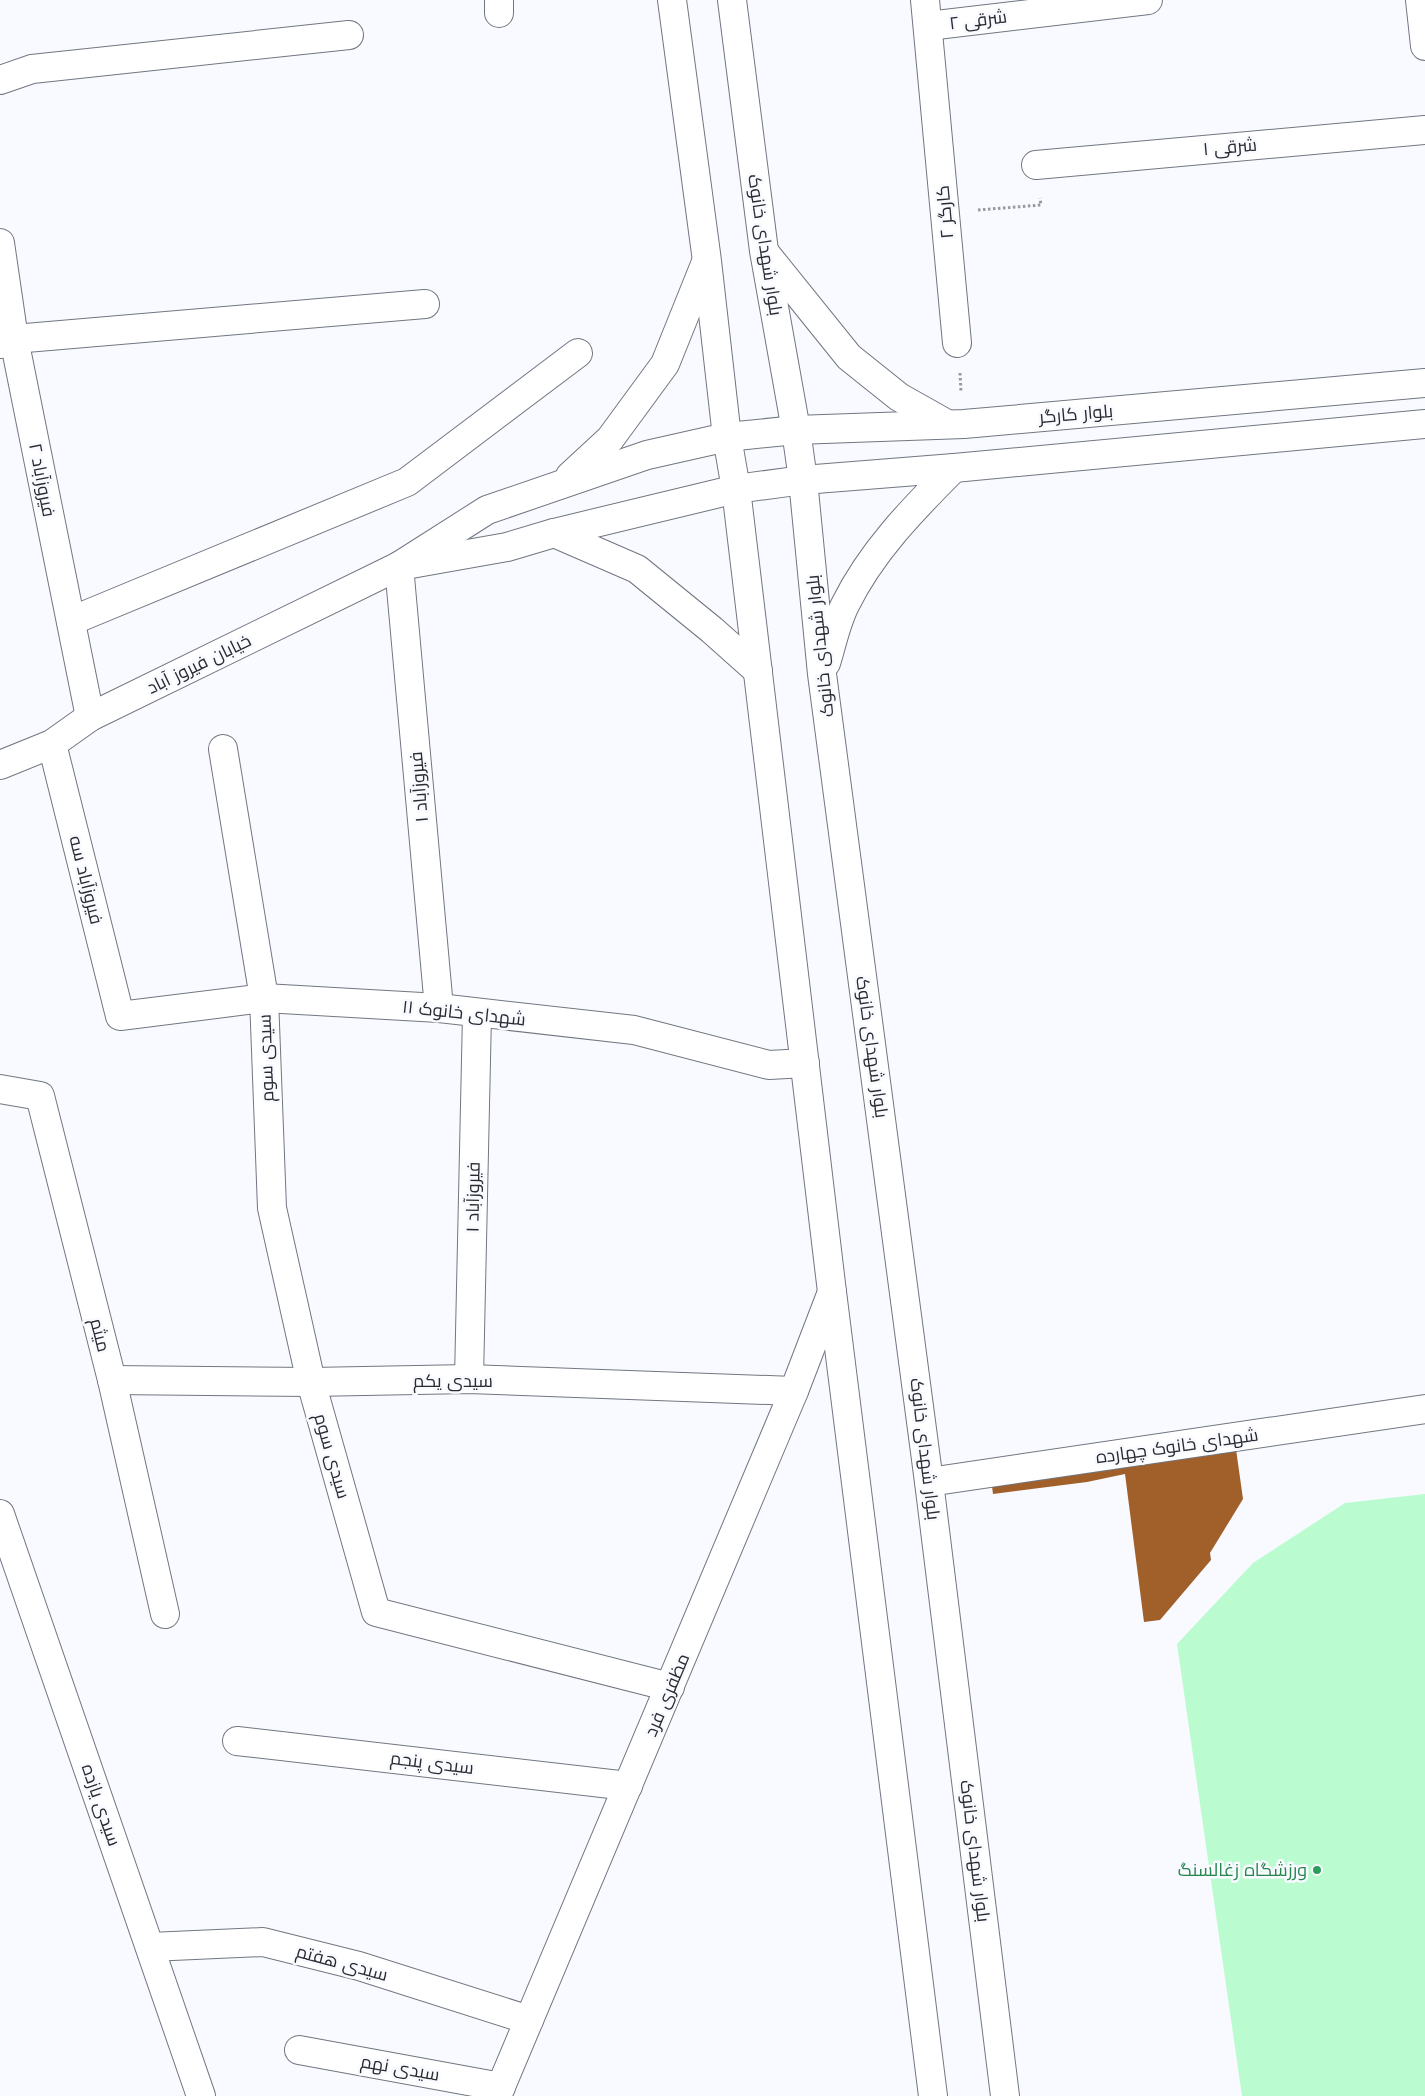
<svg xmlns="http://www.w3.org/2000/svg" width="1425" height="2096" viewBox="0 0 1425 2096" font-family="Jost,Cairo,sans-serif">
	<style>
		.green { fill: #bbfbd0 }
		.building { fill: #a15f29 }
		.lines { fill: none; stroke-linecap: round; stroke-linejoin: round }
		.minor-casing { stroke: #717680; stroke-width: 30 }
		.tertiary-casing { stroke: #717680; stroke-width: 30 }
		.secondary-casing { stroke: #717680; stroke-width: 30 }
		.path { stroke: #97999e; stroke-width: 3; stroke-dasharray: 2.5 2.5; stroke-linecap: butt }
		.minor { stroke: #fff; stroke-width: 28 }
		.tertiary { stroke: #fff; stroke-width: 28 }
		.secondary { stroke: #fff; stroke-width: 28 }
		.leisure-dot { fill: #2e9e5b; stroke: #f8faff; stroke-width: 2 }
		.labels { text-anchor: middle; stroke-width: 5; stroke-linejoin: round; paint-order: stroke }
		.street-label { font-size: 18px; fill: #292b2f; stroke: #f8faff }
		.leisure-label { font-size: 18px; fill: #27864d; stroke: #f8faff; text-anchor: end }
	</style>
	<rect width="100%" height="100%" fill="#f8faff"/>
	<polygon class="green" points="1425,1494 1425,2096 1242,2096 1177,1644 1253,1563 1345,1503"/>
	<polygon class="building" points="1235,1442 1243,1499 1210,1553 1211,1560 1160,1620 1144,1622 1125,1474 1087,1482 993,1494 990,1471"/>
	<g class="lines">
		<g class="minor-casing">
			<g id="minor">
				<polyline points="925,0 957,343"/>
				<polyline points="1420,0 1425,46"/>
				<polyline points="499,13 499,0"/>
				<polyline points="928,26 1148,0"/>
				<polyline points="0,80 32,69 349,35"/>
				<polyline points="1036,165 1425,130"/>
				<polyline points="0,243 14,339 90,717"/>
				<polyline points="0,344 14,339 425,304"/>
				<polyline points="399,566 439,1008"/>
				<polyline points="71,621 407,482 578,353"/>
				<polyline points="52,744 120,1016 264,998 439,1008 634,1030 769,1065 805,1063"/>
				<polyline points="223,749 264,998 272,1208 311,1382 376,1612 670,1687"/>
				<polyline points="0,1089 40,1096 112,1380 165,1614"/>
				<polyline points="469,1379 477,1014"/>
				<polyline points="112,1380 311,1382 469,1379 794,1391"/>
				<polyline points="929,1482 1425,1409"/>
				<polyline points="0,1514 201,2096"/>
				<polyline points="237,1741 628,1786"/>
				<polyline points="150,1947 263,1942 359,1966 529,2020"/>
				<polyline points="299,2050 501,2087"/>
			</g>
		</g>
		<g class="tertiary-casing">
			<polyline id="tertiary" points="497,2096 794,1391 832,1292"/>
		</g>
		<g class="secondary-casing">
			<g id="secondary">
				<polyline points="672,0 707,261 727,437 736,489 832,1292 933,2096"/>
				<polyline points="732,0 764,251 796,430 803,480 822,674 929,1482 1005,2096"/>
				<polyline points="766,254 849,357 899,397 947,424"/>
				<polyline points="570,476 610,439 665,364 706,262"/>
				<polyline points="554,533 637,569 712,630 758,671"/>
				<polyline points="411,564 507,547 554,533 736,489 803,480 954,468 1425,424"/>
				<path d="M826,663C832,644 836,623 845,605C871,552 912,510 954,468"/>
				<polyline points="0,765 52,744 90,717 399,566 487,510 647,455 727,437 796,430 964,424 1425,383"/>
			</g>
		</g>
		<g class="path">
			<polyline points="978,210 1041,205 1040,198"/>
			<polyline points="960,373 961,392"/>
		</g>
		<use href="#minor" class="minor"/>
		<use href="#tertiary" class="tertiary"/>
		<use href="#secondary" class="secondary"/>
	</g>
	<circle class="leisure-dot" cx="1317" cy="1870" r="5"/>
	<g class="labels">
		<g class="street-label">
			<text transform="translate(978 20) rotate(-7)" y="6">شرقی ۲</text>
			<text transform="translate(1230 147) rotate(-5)" y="6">شرقی ۱</text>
			<text transform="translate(945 212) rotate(-95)" y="6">کارگر ۲</text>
			<text transform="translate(765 245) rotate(81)" y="6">بلوار شهدای خانوک</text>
			<text transform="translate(1076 414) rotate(-5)" y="6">بلوار کارگر</text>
			<text transform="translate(42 480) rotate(79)" y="6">فیروزآباد ۲</text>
			<text transform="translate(820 646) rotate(-96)" y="6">بلوار شهدای خانوک</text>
			<text transform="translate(199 664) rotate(-26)" y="6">خیابان فیروز آباد</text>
			<text transform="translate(419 787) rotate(-95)" y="6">فیروزآباد ۱</text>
			<text transform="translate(86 880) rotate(76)" y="6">فیروزآباد سه</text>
			<text transform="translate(464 1013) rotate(6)" y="6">شهدای خانوک ۱۱</text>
			<text transform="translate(872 1047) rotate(82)" y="6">بلوار شهدای خانوک</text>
			<text transform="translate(266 1058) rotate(-92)" y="6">سیدی سوم</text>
			<text transform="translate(473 1197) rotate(-89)" y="6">فیروزآباد ۱</text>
			<text transform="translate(100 1335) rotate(76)" y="6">میثم</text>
			<text x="453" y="1387">سیدی یکم</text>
			<text transform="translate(1177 1446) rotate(-8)" y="6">شهدای خانوک چهارده</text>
			<text transform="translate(925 1449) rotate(83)" y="6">بلوار شهدای خانوک</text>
			<text transform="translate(332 1456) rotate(74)" y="6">سیدی سوم</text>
			<text transform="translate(667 1695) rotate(-67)" y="6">مظفری فرد</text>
			<text transform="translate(432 1763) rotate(7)" y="6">سیدی پنجم</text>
			<text transform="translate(101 1805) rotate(71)" y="6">سیدی یازده</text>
			<text transform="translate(975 1851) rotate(83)" y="6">بلوار شهدای خانوک</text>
			<text transform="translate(342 1963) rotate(15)" y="6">سیدی هفتم</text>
			<text transform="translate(400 2068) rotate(10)" y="6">سیدی نهم</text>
		</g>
		<g class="leisure-label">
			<text x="1307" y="1876">ورزشگاه زغالسنگ</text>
		</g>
	</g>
</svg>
